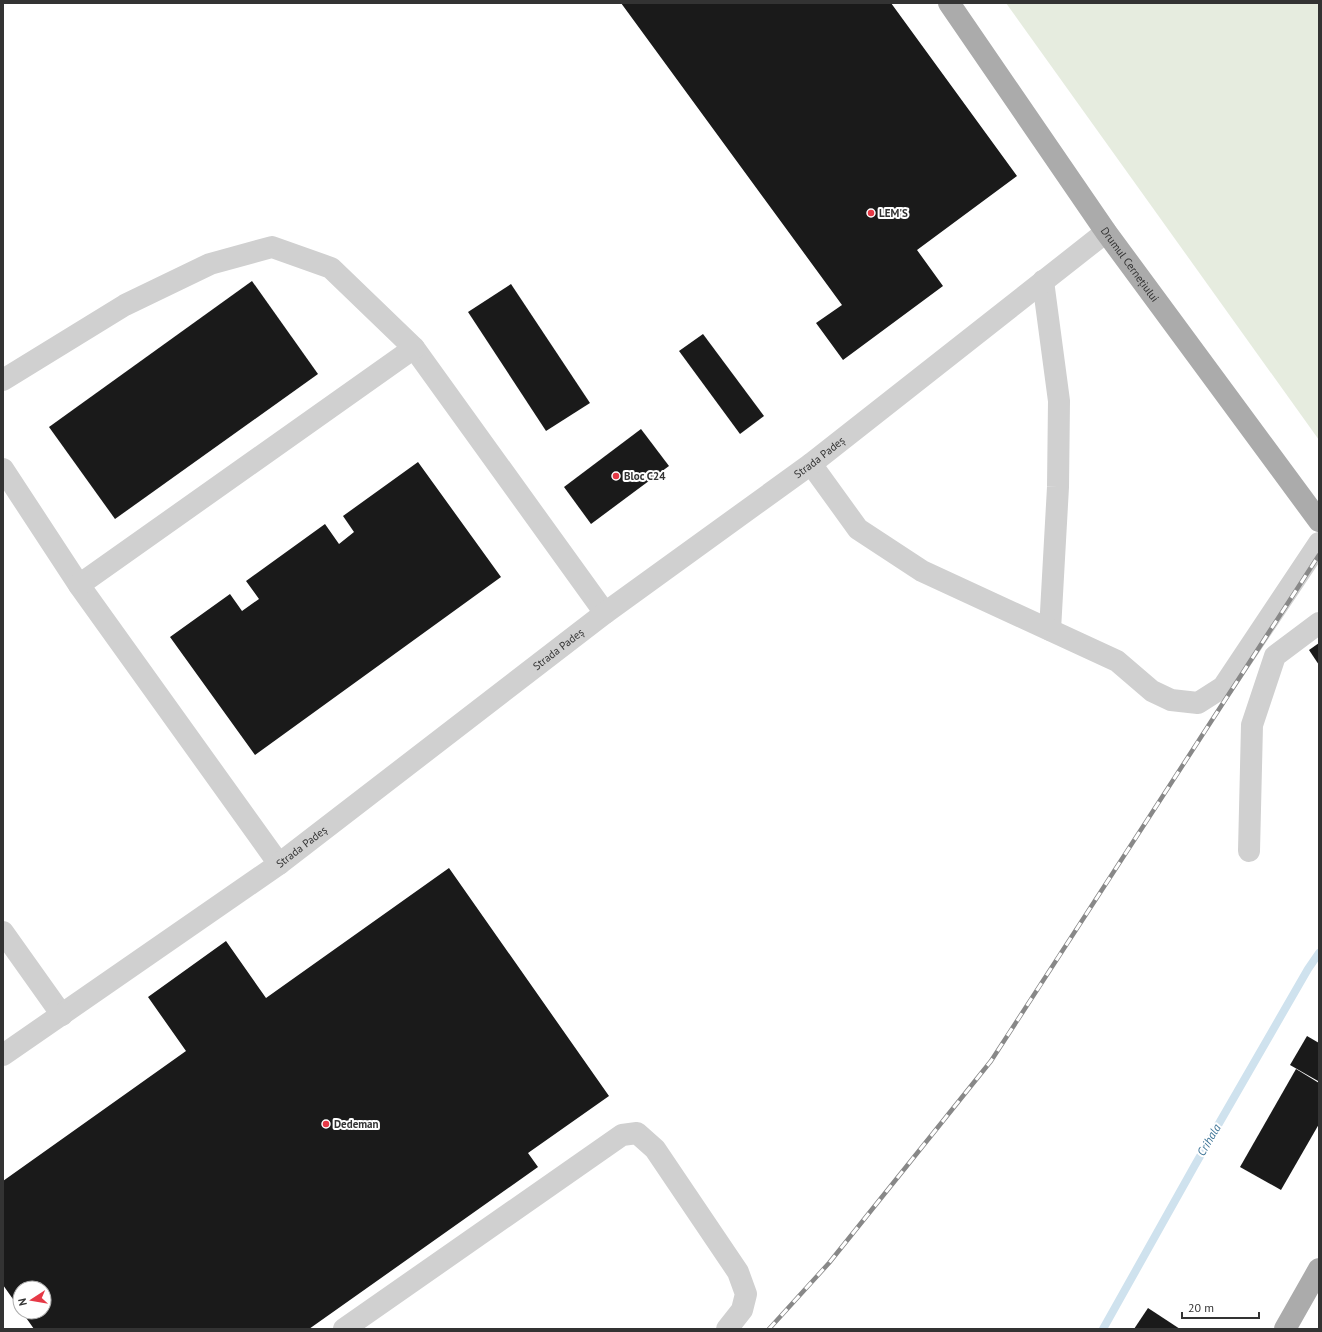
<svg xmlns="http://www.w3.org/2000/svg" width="1322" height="1332" viewBox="0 0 1322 1332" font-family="'PT Sans',sans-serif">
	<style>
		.green { fill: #e6ecdf }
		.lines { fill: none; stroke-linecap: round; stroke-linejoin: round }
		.stream { stroke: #cfe2ee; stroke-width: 8 }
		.building { fill: #1a1a1a }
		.minor { stroke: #d0d0d0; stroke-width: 22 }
		.major { stroke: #ababab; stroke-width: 22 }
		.rail-casing { stroke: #888; stroke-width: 4.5 }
		.rail { stroke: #fff; stroke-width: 3; stroke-dasharray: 9; stroke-linecap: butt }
		.poi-dot { fill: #e63946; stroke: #fff; stroke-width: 1.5 }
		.labels { text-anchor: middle; stroke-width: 4; stroke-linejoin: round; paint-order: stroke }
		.poi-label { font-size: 11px; font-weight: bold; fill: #333; stroke: #fff; text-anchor: start }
		.street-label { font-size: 11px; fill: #333; stroke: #fff }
		.water-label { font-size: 12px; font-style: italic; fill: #3f7597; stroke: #fff }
	</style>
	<rect width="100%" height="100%" fill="#fff"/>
	<polygon class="green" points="1006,3 1319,3 1319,440"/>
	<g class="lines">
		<polyline class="stream" points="1103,1329 1195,1165 1308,969 1319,953"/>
	</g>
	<g class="building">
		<polygon points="621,3 891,3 1017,176 917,250 943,286 843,360 816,323 842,305"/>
		<polygon points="252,281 318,374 115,519 49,427"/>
		<polygon points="511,284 590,403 546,431 468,312"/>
		<polygon points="703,334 764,416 740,434 679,351"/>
		<polygon points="641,429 669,466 591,524 564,487"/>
		<polygon points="418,462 501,577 255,755 170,637 230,594 242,611 259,599 246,581 325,524 339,544 354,532 343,516"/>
		<polygon points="1319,643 1319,665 1309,650"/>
		<polygon points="449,868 609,1096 528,1153 538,1167 309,1329 34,1329 22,1312 44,1312 44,1288 20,1288 20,1309 3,1285 3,1181 186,1051 148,997 226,941 266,998"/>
		<polygon points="1307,1036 1319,1043 1319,1079 1318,1081 1290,1065"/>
		<polygon points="1296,1069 1319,1083 1319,1124 1281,1190 1240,1167"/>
		<polygon points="1148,1308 1180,1329 1134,1329"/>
	</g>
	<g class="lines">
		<g class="minor">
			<polyline points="1043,281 1059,401 1058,487 1050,630"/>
			<polyline points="3,380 125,305 210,264 272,247 331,268 414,348 605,613"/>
			<polyline points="811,464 858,529 922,571 1117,661 1152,691 1171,700 1198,703 1223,687 1319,543"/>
			<polyline points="3,469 79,585 279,864"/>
			<polyline points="79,585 414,348"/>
			<polyline points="1249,851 1252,725 1275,656 1319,623"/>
			<polyline points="3,932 62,1015"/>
			<path id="s1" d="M3,1055L279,864L605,613L811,464L1106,232"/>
			<polyline points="344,1329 622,1135 637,1133 655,1149 738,1272 746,1294 742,1310 727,1329"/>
		</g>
		<g class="major">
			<path id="s2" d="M949,3L1106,232L1319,521"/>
			<polyline points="1285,1329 1319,1269"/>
		</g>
		<g class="rail-casing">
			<polyline id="rail" points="769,1329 829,1263 991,1061 1319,555"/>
		</g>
		<use href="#rail" class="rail"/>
	</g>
	<g class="poi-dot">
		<circle cx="871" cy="213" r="4"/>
		<circle cx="616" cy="476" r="4"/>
		<circle cx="326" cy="1124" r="4"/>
	</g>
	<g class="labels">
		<g class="poi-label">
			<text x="879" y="217">LEM'S</text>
			<text x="624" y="480">Bloc C24</text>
			<text x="334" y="1128">Dedeman</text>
		</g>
		<g class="street-label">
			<text dy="4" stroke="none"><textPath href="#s2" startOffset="318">Drumul Cernețiului</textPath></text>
			<text dy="4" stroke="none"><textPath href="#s1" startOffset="1012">Strada Padeș</textPath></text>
			<text dy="4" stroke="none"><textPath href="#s1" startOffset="688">Strada Padeș</textPath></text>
			<text dy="4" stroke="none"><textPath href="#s1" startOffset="364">Strada Padeș</textPath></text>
		</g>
		<g class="water-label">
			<text transform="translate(1209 1140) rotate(-60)" y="4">Crihala</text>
		</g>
	</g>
	<rect width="1322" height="1332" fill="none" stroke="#333333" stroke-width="8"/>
	<g transform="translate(32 1300) rotate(258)"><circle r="19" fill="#ffffff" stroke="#adadad"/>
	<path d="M0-3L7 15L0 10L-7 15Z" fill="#e63946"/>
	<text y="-6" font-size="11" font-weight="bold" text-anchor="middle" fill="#333333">N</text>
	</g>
	<path d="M1182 1312v6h77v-6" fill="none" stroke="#333333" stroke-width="2"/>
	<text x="1188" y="1312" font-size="12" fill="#333333" stroke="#ffffff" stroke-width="3" paint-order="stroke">20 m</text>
</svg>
